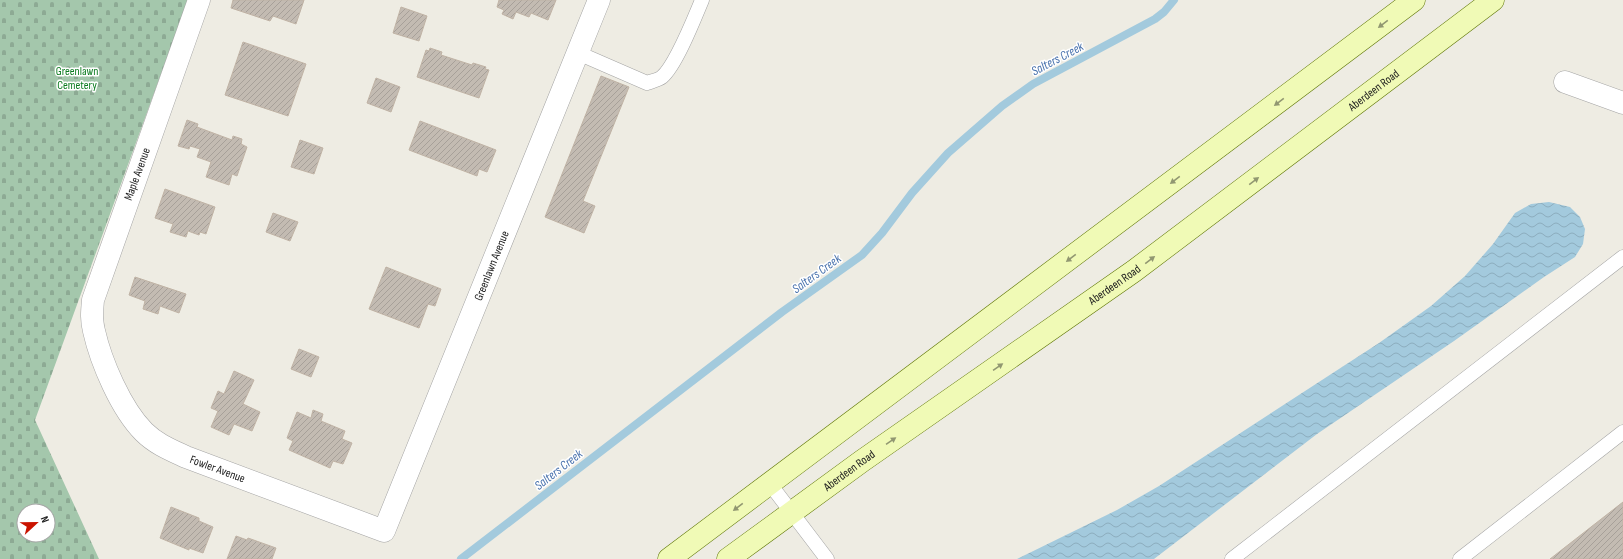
<svg xmlns="http://www.w3.org/2000/svg" width="1623" height="559" viewBox="0 0 1623 559" font-family="'Sofia Sans Condensed',sans-serif">
	<style>
		.cemetery { fill: url(#cemetery-stones); fill-rule: evenodd }
		.water { fill: url(#water-waves) }
		.lines { fill: none; stroke-linecap: round; stroke-linejoin: round }
		.stream { stroke: #a3cadd; stroke-width: 8 }
		.building { fill: url(#building-hatch); stroke: #c0b3a5 }
		.service-casing { stroke: #a4a4a4; stroke-width: 15 }
		.minor-casing { stroke: #a4a4a4; stroke-width: 23 }
		.tertiary-casing { stroke: #a4a4a4; stroke-width: 23 }
		.secondary-casing { stroke: #5d7404; stroke-width: 23 }
		.service { stroke: #fff; stroke-width: 14 }
		.minor { stroke: #fff; stroke-width: 22 }
		.tertiary { stroke: #fff; stroke-width: 22 }
		.secondary { stroke: #f0fab6; stroke-width: 22 }
		.oneway { fill: #919771 }
		.labels { text-anchor: middle; stroke-width: 3; stroke-linejoin: round; paint-order: stroke }
		.park-label { font-size: 12px; fill: #0b7b1f; stroke: #fff }
		.street-label { font-size: 12px; fill: #1d1d1d; stroke: #fff }
		.water-label { font-size: 13px; font-style: italic; fill: #4972ad; stroke: #fff }
	</style>
	<defs>
		<pattern id="cemetery-stones" width="16" height="16" patternUnits="userSpaceOnUse"><rect width="16" height="16" fill="#a4c7ac"/><path d="M2 7V4a2 2 0 0 1 4 0v3zM10 15v-3a2 2 0 0 1 4 0v3z" fill="#8daa94"/></pattern>
		<pattern id="water-waves" width="16" height="10" patternUnits="userSpaceOnUse"><rect width="16" height="10" fill="#a3cadd"/><path d="M0 5q4-4 8 0t8 0" fill="none" stroke="#8cadbd"/></pattern>
		<pattern id="building-hatch" width="6" height="6" patternUnits="userSpaceOnUse"><rect width="6" height="6" fill="#c3bbb2"/><path d="M-1 1l2-2M0 6l6-6M5 7l2-2" fill="none" stroke="#a7a099"/></pattern>
	</defs>
	<rect width="100%" height="100%" fill="#eeece3"/>
	<path class="cemetery" d="M0,0H188L35,420L99,559H0ZM24,511H48V535H24Z"/>
	<polygon class="water" points="1549,202 1570,207 1580,217 1585,229 1583,244 1575,257 1544,277 1454,341 1317,434 1154,559 1017,559 1117,510 1159,486 1379,343 1431,306 1465,276 1493,244 1515,213 1531,204"/>
	<g class="lines">
		<polyline class="stream" points="461,559 782,312 862,255 882,233 912,193 948,153 1002,106 1033,84 1155,19 1164,12 1174,0"/>
	</g>
	<g class="building">
		<polygon points="233,0 304,0 296,24 273,16 270,21 231,8"/>
		<polygon points="499,0 556,0 548,20 531,13 529,17 516,12 513,19 502,14 504,10 497,7"/>
		<polygon points="401,7 427,16 419,41 393,33"/>
		<polygon points="243,42 306,64 288,116 225,95"/>
		<polygon points="430,48 442,52 441,55 472,65 473,63 486,67 485,69 489,70 479,98 417,77 426,50 429,51"/>
		<polygon points="601,76 629,87 583,201 595,206 584,233 545,217"/>
		<polygon points="376,78 400,87 391,112 367,103"/>
		<polygon points="187,120 198,124 197,127 232,140 233,136 242,139 241,144 247,147 237,176 232,174 229,185 206,177 211,162 197,157 200,149 190,146 189,149 178,146"/>
		<polygon points="420,121 496,150 487,172 479,169 477,176 409,150"/>
		<polygon points="300,140 323,148 314,174 291,167"/>
		<polygon points="165,189 215,207 206,234 200,232 199,235 188,231 186,237 170,232 173,224 155,218"/>
		<polygon points="273,213 298,222 290,241 266,232"/>
		<polygon points="386,267 441,289 435,306 428,304 419,328 369,309"/>
		<polygon points="135,277 186,294 179,313 160,306 158,314 143,309 145,301 129,295"/>
		<polygon points="299,349 319,357 311,377 291,369"/>
		<polygon points="234,371 254,380 243,404 260,412 252,431 234,424 229,435 211,427 218,411 211,408 218,391 224,394"/>
		<polygon points="313,410 323,414 321,421 345,431 342,439 352,443 343,464 333,461 330,468 289,450 293,441 287,438 297,412 311,418"/>
		<polygon points="1623,502 1623,559 1550,559"/>
		<polygon points="171,507 199,518 199,521 213,527 203,553 189,548 189,550 160,538"/>
		<polygon points="236,536 247,540 248,538 276,548 272,559 227,559"/>
	</g>
	<g class="lines">
		<g class="service-casing">
			<g id="service">
				<path d="M578,53L647,83C652,81 658,80 662,77C676,65 694,19 702,0"/>
				<polyline points="770,484 827,559"/>
				<polyline points="1232,559 1623,257"/>
				<polyline points="1460,559 1623,432"/>
			</g>
		</g>
		<g class="minor-casing">
			<g id="minor">
				<path id="s1" d="M199,0L93,300C92,311 91,320 94,331C101,362 121,409 144,432C156,444 171,450 186,457L384,531L599,0"/>
			</g>
		</g>
		<g class="tertiary-casing">
			<polyline id="tertiary" points="1565,82 1623,103"/>
		</g>
		<g class="secondary-casing">
			<g id="secondary">
				<polyline points="669,559 1414,0"/>
				<path id="s2" d="M728,559L862,461L1134,271L1493,0"/>
			</g>
		</g>
		<use href="#service" class="service"/>
		<use href="#minor" class="minor"/>
		<use href="#tertiary" class="tertiary"/>
		<use href="#secondary" class="secondary"/>
	</g>
	<defs><path id="oneway-solid" d="M-6-.8H1V-3.2L6.5 0L1 3.2V.8H-6Z"/></defs>
	<g class="oneway">
		<use href="#oneway-solid" transform="translate(1383 24) rotate(143)"/>
		<use href="#oneway-solid" transform="translate(1279 102) rotate(143)"/>
		<use href="#oneway-solid" transform="translate(1175 180) rotate(143)"/>
		<use href="#oneway-solid" transform="translate(1254 181) rotate(-37)"/>
		<use href="#oneway-solid" transform="translate(1071 258) rotate(143)"/>
		<use href="#oneway-solid" transform="translate(1150 260) rotate(-37)"/>
		<use href="#oneway-solid" transform="translate(998 367) rotate(-35)"/>
		<use href="#oneway-solid" transform="translate(891 441) rotate(-34)"/>
		<use href="#oneway-solid" transform="translate(738 507) rotate(143)"/>
	</g>
	<g class="labels">
		<g class="park-label">
			<text x="77" y="75">Greenlawn<tspan x="77" dy="14">Cemetery</tspan></text>
		</g>
		<g class="street-label">
			<text dy="4" stroke="none"><textPath href="#s2" startOffset="798">Aberdeen Road</textPath></text>
			<text transform="translate(137 174) rotate(-70)" y="4">Maple Avenue</text>
			<text dy="4" stroke="none"><textPath href="#s1" startOffset="1010">Greenlawn Avenue</textPath></text>
			<text dy="4" stroke="none"><textPath href="#s2" startOffset="474">Aberdeen Road</textPath></text>
			<text dy="4" stroke="none"><textPath href="#s1" startOffset="546">Fowler Avenue</textPath></text>
			<text dy="4" stroke="none"><textPath href="#s2" startOffset="150">Aberdeen Road</textPath></text>
		</g>
		<g class="water-label">
			<text transform="translate(1057 58) rotate(-28)" y="5">Salters Creek</text>
			<text transform="translate(816 273) rotate(-36)" y="5">Salters Creek</text>
			<text transform="translate(558 469) rotate(-38)" y="5">Salters Creek</text>
		</g>
	</g>
	<g transform="translate(36 523) rotate(68)"><circle r="19" fill="#ffffff" stroke="#a5a5a5"/>
	<path d="M0-3L7 15L0 10L-7 15Z" fill="#ca1300"/>
	<text y="-6" font-size="11" font-weight="bold" text-anchor="middle" fill="#1d1d1d">N</text>
	</g>
</svg>
